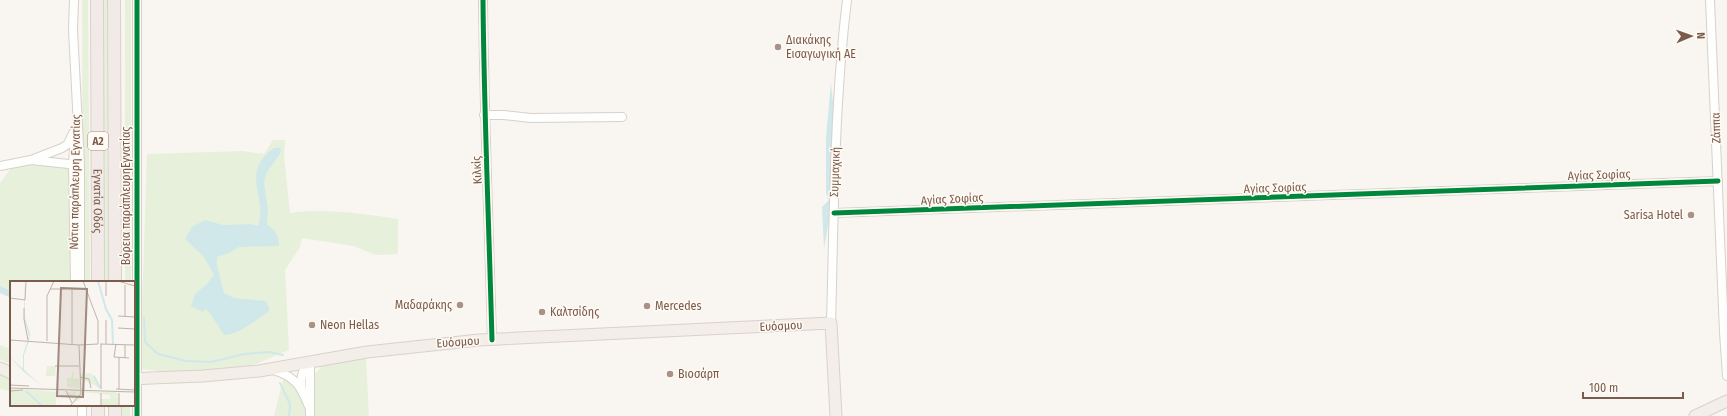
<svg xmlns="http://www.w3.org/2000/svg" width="1727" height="416" viewBox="0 0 1727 416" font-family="'Fira Sans Condensed',sans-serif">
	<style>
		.green { fill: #e7f0db }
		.water { fill: #d0e8ea }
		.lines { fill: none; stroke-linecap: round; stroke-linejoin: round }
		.stream { stroke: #d0e8ea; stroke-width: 2 }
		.minor-casing { stroke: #d7d1cb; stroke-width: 10 }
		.major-casing { stroke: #dad1cc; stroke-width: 13 }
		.highway-casing { stroke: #dad1cc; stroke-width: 14 }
		.minor { stroke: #fefefd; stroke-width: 8 }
		.major { stroke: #f3eee8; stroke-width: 11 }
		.highway { stroke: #f2eae7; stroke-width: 12 }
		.major-bridge-casing { stroke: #dad1cc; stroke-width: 13; stroke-linecap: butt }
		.major-bridge { stroke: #f3eee8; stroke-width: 11 }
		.cycleway-casing { stroke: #fffaf3; stroke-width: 8 }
		.cycleway { stroke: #00873e; stroke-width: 5 }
		.poi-dot { fill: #a69286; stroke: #fffaf3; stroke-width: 1.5 }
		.labels { text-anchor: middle; stroke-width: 3; stroke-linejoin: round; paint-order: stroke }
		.shield { fill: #fffaf3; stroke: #a28b7f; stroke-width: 1 }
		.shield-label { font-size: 11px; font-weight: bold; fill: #7a5c4d }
		.poi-label { font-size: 12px; fill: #7a5c4d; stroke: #fffaf3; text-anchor: start }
		.street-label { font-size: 12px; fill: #7a5c4d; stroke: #fffaf3 }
		.inset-river { fill: none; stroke: #d0e8ea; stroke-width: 2 }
		.inset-road { fill: none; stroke: #c2b3aa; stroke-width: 1 }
		.view { fill: #9f8a7d; fill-opacity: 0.15; stroke: #9f8a7d; stroke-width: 2 }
		.inset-edge { fill: none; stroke: #7a5c4d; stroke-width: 2 }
	</style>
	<rect width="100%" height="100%" fill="#f9f5f0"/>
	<g class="green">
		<polygon points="82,0 88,0 90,282 83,282"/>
		<polygon points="104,0 107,0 108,282 104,282"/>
		<rect x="125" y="0" width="6" height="282"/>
		<path d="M273,140H285L284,157L290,213C326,208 362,214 398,219V254L376,255L353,246L302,238L300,247L285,270L289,350L246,368L181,373L140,369L147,154L242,151L264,154Z"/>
		<polygon points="16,162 69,164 73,282 11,282 11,294 0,290 0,183"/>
		<polygon points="0,345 11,349 11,364 0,359"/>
		<polygon points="366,358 369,416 274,416 284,376 311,378 323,365"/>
		<polygon points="0,375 11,378 11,391 0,389"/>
		<rect x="122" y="405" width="8" height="11"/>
	</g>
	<g class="water">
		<polygon points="831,83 834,112 833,199 824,248 822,207 829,200 826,193 826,137"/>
		<path d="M274,148H280L281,149L280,154L267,172L264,182L268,211L267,224C275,231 279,235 279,246L239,247L229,253L217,257V266L224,293L234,298L266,301L270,310C260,318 236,336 224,335C219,328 211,313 206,309L203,312L191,306L195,294L207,284L214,275L204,257L185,239L192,227L205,220L223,225L251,224L258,226C268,197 239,173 274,148Z"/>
		<polygon points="0,286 11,291 11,298 0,293"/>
	</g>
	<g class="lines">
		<g class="stream">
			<polyline points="144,318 145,342 158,354 186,361 211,362 244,354 269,352 283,355"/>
			<polyline points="280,383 290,404 289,416"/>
		</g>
		<g class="minor-casing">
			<g id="minor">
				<polyline points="74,0 73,30 80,165 80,282"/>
				<polyline points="137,0 137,416"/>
				<path d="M483,0C484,113 489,226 492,340"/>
				<polyline points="1710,0 1724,332 1727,376"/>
				<polyline points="484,115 504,115 531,118 622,117"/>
				<polyline points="75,133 73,164 75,282"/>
				<polyline points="31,160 62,148 68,144 73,133"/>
				<polyline points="0,166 31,160 78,165"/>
				<polyline points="834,213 1718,181"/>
				<path d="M831,323C834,215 834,107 847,0"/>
				<polyline points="310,361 310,416"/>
				<path d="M273,370C297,377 301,387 310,409"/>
				<path d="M302,390C300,377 302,371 310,361"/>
				<polyline points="82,416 82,405"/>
			</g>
		</g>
		<g class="major-casing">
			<g id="major">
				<polyline points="0,368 11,373"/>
				<polyline points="151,378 203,376 259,371 367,352 479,340 831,323 836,416"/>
				<polyline points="1695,416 1727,401"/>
			</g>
		</g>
		<g class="highway-casing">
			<g id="highway">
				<path id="s1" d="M97,0L98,282"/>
				<polyline points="114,0 115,282"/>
				<polyline points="98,405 98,416"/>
				<polyline points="115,405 115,416"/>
			</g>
		</g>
		<use href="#minor" class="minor"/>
		<use href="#major" class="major"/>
		<use href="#highway" class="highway"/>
		<g class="major-bridge-casing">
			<polyline id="major-bridge" points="134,379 151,378"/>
		</g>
		<use href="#major-bridge" class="major-bridge"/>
		<g class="cycleway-casing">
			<g id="cycleway">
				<polyline points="137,0 137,416"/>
				<path d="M483,0C484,113 489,226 492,340"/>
				<polyline points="834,213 1718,181"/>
			</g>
		</g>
		<use href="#cycleway" class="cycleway"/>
	</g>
	<g class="poi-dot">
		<circle cx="778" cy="47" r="4"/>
		<circle cx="1691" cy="215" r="4"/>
		<circle cx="460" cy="305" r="4"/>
		<circle cx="647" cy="306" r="4"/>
		<circle cx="542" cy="312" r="4"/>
		<circle cx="312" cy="325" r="4"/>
		<circle cx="670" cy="374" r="4"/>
	</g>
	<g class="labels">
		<rect class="shield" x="88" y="132" width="20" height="18" rx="3"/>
		<g class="shield-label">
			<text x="98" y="145">Α2</text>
		</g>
		<g class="poi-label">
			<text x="786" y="44">Διακάκης<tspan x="786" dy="14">Εισαγωγική ΑΕ</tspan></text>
			<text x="1683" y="219" text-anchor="end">Sarisa Hotel</text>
			<text x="452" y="309" text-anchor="end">Μαδαράκης</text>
			<text x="655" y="310">Mercedes</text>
			<text x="550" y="316">Καλτσίδης</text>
			<text x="320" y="329">Neon Hellas</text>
			<text x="678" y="378">Βιοσάρπ</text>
		</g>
		<g class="street-label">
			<text transform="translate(1716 128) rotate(-92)" y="4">Ζάππα</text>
			<text transform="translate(477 170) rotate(-93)" y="4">Κιλκίς</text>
			<text transform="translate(835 172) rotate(-88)" y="4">Συμμαχική</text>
			<text transform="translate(1599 175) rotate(-2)" y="4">Αγίας Σοφίας</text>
			<text transform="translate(75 182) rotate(-89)" y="4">Νότια παράπλευρη Εγνατίας</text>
			<text transform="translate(1275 188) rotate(-2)" y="4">Αγίας Σοφίας</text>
			<text transform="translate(126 196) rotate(-90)" y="4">Βόρεια παράπλευρηΕγνατίας</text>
			<text transform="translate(952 199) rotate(-3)" y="4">Αγίας Σοφίας</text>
			<text dy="4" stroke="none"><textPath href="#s1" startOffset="201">Εγνατία Οδός</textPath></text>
			<text transform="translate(781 326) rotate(-3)" y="4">Ευόσμου</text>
			<text transform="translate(458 342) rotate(-4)" y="4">Ευόσμου</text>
		</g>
	</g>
	<g transform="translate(10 281)">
		<rect width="125" height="125" fill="#f9f5f0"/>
		<path d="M37,85H46L45,95H36ZM62,91H64L63,97L70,98V107L0,105L68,107L57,106V97H61ZM80,92L84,95L90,107L71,98L70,93ZM0,108L70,110V113L68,117L63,121L70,110H67L64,119L57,114L58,111L67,110L20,109L47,111L46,115L54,125L46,116V125H0ZM72,110L125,112H107L109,115L105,116L109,117V124L91,125V118H100V114L73,111L71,117L68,120H65L71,116Z" fill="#e7f0db"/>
		<path d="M15,0V36L20,53L19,60L14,74V89L32,105L13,90L0,76L13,88V74L19,55L14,36Z" fill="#d0e8ea"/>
		<path class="inset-river" d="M88,0L96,28L102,39L103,63M84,95L90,107M16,110L32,125"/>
		<path class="inset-road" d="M108,0L125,5M40,8H76M62,8V63M96,15V0M0,17L15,19L16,0M14,27V38L18,59M108,35L125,36M115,35V4M96,39V63M108,47L125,48M0,59L69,64M37,60V15L44,0M90,63L125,64M91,63V108M106,63L104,76L119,77M109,76V108M115,77V64M45,85H69M70,96L79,98L81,107M0,104L19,105M0,107L125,111M106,108L125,109M0,110L13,109M56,110L62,122M91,112V125M109,112V125M60,125L71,113L69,64L88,63V40L73,0"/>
		<path class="view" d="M51,7L77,8L73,116L47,115Z"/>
		<rect width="125" height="125" class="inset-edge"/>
	</g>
	<g transform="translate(1691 36) rotate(88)" stroke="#fffaf3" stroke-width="3" paint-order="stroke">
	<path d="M0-3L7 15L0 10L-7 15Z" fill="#7a5c4d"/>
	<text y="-6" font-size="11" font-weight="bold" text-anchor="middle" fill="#7a5c4d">N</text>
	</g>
	<path d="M1583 392v6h100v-6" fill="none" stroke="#7a5c4d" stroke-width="2"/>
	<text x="1589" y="392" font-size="12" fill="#7a5c4d" stroke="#fffaf3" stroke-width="3" paint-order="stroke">100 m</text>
</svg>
